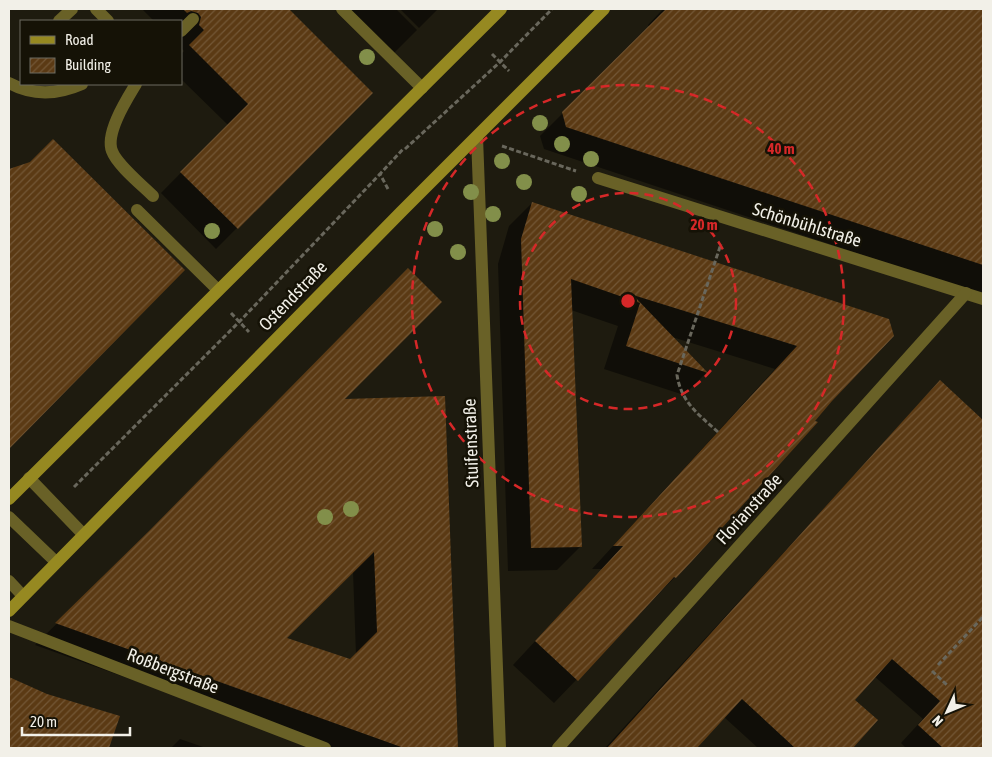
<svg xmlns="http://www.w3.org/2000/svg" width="992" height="757" viewBox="0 0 992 757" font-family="'Asap Condensed',sans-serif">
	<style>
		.shadow { fill: #0007; fill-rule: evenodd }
		.building { fill: url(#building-hatch); fill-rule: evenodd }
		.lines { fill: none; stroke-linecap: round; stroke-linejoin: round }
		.path { stroke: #69675c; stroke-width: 3; stroke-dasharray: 5 2.5; stroke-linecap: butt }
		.lane { stroke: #696127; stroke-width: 12 }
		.street { stroke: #696127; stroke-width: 12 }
		.secondary { stroke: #968921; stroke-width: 12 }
		.tree { fill: #828f4a }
		.ring { fill: none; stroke: #d62828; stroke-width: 2.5; stroke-dasharray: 9 6 }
		.labels { text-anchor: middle; stroke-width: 5; stroke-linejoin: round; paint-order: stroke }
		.street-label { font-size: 18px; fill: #f2f0e8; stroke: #151206 }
		.centre { fill: #d62828; stroke: #151206; stroke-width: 2.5 }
		.ring-label { font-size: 15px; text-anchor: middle; font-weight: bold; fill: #d62828; stroke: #151206; stroke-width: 5; stroke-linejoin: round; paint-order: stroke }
	</style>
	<defs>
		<pattern id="building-hatch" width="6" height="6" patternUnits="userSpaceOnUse" patternTransform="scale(1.25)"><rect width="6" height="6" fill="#5b3a14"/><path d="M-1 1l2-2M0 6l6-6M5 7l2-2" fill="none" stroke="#735736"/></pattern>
	</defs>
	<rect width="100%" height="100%" fill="#1e1b0f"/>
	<g class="shadow">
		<polygon points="142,9 287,9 371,93 216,249 161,193 228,125 181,79 181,54 184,51 181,48 181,21 154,21"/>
		<polygon points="342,9 396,9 417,30 389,58"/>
		<polygon points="400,9 438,9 419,28"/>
		<polygon points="663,9 983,9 983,201 981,209 983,210 983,295 544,149 540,136 649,27 648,25"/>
		<polygon points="31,163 183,270 9,447 9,170"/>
		<polygon points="532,203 888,320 831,400 675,577 554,703 513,665 602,569 592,569 775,369 672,337 706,373 684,395 604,369 618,326 571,310 580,547 557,570 508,571 498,264 509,226"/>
		<path d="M444,397L456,748H322L35,645L143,539ZM353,571L356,655L350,661L285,639Z"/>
		<polygon points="923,400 981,420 983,413 983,592 977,587 947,619 983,653 982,748 906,748 901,743 923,719 874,676 853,700 876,720 851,748 758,748 724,717 695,748 605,748"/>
		<polygon points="9,679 46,695 118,717 107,748 9,748"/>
		<polygon points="180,739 206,748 171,748"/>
	</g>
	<g class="building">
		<polygon points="183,9 289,9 373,93 238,229 180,172 248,104 189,45 204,30 199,25 201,17 198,13 191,11 187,13"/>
		<polygon points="666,9 983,9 983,265 566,127 562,112"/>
		<polygon points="53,139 185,270 9,449 9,169 30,162"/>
		<polygon points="532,202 889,319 894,336 832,401 815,421 818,422 692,561 676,578 674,577 578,681 535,641 623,546 613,546 797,346 633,295 708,373 626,346 640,303 571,279 582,547 531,548 521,239"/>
		<path d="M408,268L442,302L345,399L445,396L458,748H404L55,623L150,530ZM374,552L377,632L350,659L287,638Z"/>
		<polygon points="940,380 983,420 983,748 943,748 918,725 940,701 892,659 855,700 878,720 853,748 795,748 742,699 697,748 607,748"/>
		<polygon points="9,677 47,694 120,716 109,748 9,748"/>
	</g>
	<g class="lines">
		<g class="path">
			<polyline points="492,54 509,71"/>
			<polyline points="502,146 576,171"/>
			<polyline points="405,149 500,62 552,9"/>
			<polyline points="388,189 380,174 404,148"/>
			<polyline points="231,313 249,332"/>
			<path d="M718,432C699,415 681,402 677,375L721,244"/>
			<polyline points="74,487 240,321 380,174"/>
			<polyline points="938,665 983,617"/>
			<polyline points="932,671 947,685"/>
		</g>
		<g class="lane">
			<polyline points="96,9 108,21"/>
			<polyline points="59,21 72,9"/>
			<polyline points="181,31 193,19"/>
			<path d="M9,83C33,96 57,95 82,84"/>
			<path d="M136,84C127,99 105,133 112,151C117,165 142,185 153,196"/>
			<polyline points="137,210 218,290"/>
			<polyline points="29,478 83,534"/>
			<polyline points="9,517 56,562"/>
			<polyline points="9,581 23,596"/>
		</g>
		<g class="street">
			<polyline points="342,9 422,88"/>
			<polyline points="477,137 500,748"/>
			<polyline points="598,178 983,299"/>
			<polyline points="9,626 325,748"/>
			<polyline points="558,748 966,293"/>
		</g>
		<g class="secondary">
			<polyline points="9,499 501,9"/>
			<polyline points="9,611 402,211 604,9"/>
		</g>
	</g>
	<g class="tree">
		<circle cx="367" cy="57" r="8"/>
		<circle cx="540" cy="123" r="8"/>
		<circle cx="562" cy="144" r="8"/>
		<circle cx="591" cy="159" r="8"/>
		<circle cx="502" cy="161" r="8"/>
		<circle cx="524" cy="182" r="8"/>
		<circle cx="471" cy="192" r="8"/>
		<circle cx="579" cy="194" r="8"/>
		<circle cx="493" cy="214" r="8"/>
		<circle cx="435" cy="229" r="8"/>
		<circle cx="212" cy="231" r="8"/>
		<circle cx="458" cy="252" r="8"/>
		<circle cx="351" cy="509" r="8"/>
		<circle cx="325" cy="517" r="8"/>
	</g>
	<g class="ring">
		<circle cx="628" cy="301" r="108"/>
		<circle cx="628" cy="301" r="216"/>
	</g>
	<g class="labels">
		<g class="street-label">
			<text transform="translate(807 225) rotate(17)" y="6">Schönbühlstraße</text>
			<text transform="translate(293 296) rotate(-46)" y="6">Ostendstraße</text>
			<text transform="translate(471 443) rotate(-92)" y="6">Stuifenstraße</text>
			<text transform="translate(749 509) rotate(-48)" y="6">Florianstraße</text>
			<text transform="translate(173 671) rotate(21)" y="6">Roßbergstraße</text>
		</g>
	</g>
	<circle cx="628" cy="301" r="8" class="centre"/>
	<g class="ring-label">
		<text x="781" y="154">40 m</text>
		<text x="704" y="230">20 m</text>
	</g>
	<rect width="992" height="757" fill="none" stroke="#f2f0e8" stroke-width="20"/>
	<rect x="20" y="20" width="162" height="65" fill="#151206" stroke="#6d6b60"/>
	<rect x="30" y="36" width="25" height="8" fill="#968921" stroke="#6d6b60"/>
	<text x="65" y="45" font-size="15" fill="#f2f0e8">Road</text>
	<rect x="30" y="58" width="25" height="15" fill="url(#building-hatch)" stroke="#6d6b60"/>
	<text x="65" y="70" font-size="15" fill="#f2f0e8">Building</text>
	<g transform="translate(947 712) rotate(226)" stroke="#151206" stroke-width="4" paint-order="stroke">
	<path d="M0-4L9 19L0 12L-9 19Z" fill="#f2f0e8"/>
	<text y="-8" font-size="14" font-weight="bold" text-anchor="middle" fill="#f2f0e8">N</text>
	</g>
	<path d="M22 727v8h108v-8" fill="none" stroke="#f2f0e8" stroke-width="2.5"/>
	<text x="30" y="727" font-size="15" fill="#f2f0e8" stroke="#151206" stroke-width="4" paint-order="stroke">20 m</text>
</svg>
